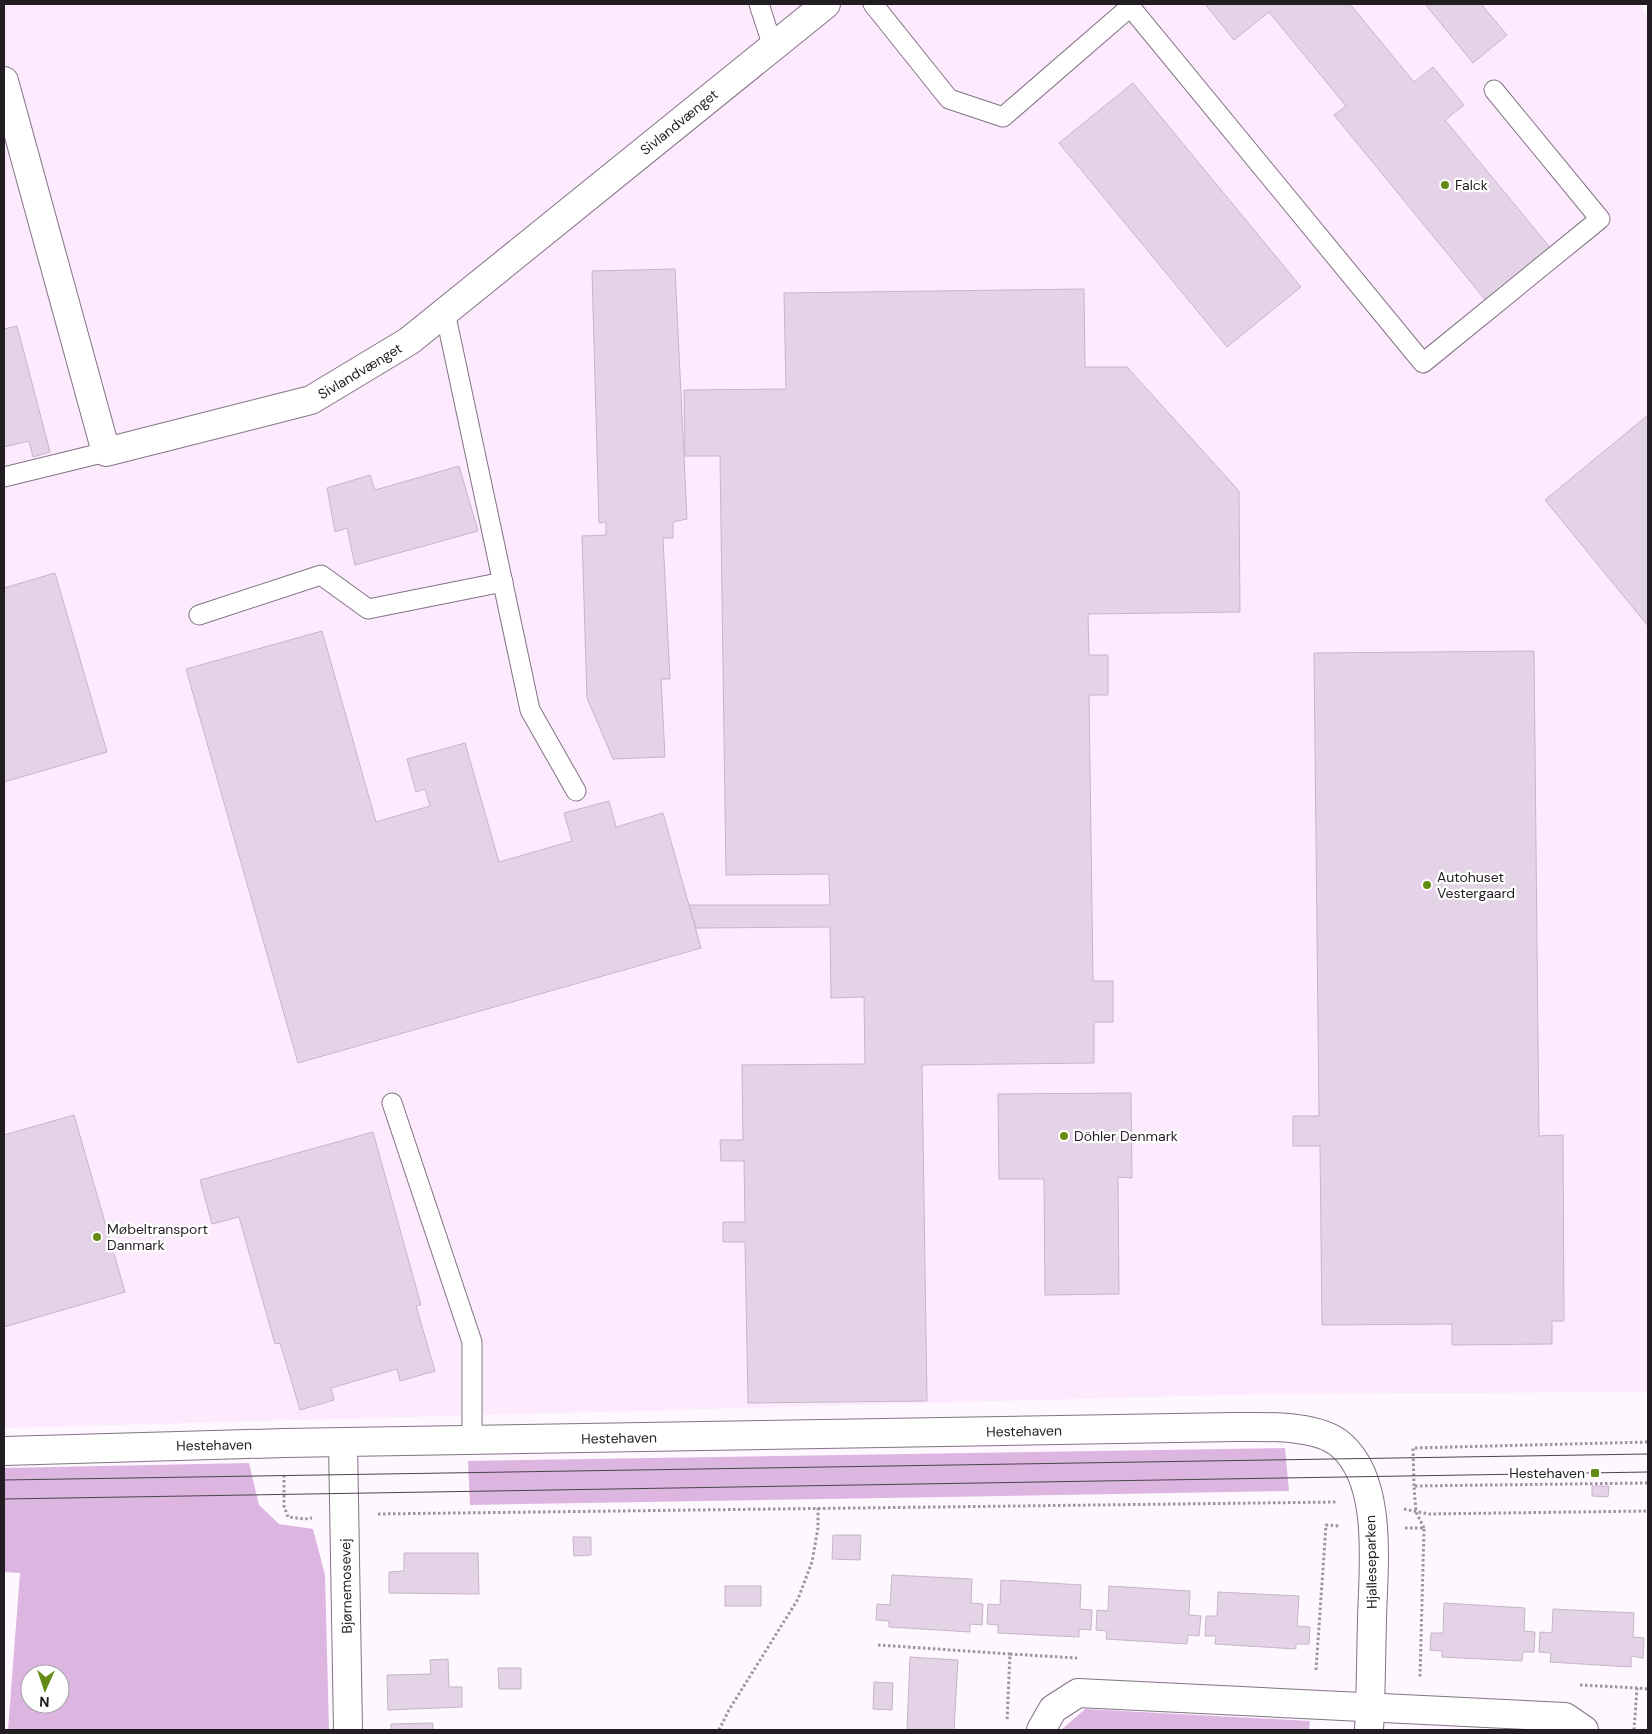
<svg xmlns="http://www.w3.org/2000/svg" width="1652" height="1734" viewBox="0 0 1652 1734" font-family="'DM Sans',sans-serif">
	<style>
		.built { fill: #fdeaff }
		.green { fill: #dcb6e1; fill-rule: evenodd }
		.building { fill: #e4d3e6; stroke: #c6b5c8 }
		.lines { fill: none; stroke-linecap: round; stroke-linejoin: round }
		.lane-casing { stroke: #827384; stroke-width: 21 }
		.street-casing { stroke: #827384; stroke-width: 30 }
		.path { stroke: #9c959d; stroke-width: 3; stroke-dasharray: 2.5 2.5; stroke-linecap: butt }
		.lane { stroke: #fff; stroke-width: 19 }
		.street { stroke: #fff; stroke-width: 28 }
		.tram { stroke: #4b444c; stroke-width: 1 }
		.poi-dot { fill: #638b16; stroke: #fff; stroke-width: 2 }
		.labels { text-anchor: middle; stroke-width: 4.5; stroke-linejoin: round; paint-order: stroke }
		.street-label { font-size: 14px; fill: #221c23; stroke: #fff }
		.poi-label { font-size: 14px; fill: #221c23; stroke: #fff; text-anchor: start }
	</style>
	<rect width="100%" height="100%" fill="#fef7ff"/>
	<polygon class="built" points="4,4 1639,4 1648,16 1648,1392 1262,1394 4,1428"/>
	<g class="green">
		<polygon points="1285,1448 1289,1491 470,1505 468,1461"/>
		<path d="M249,1463L259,1505L279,1524L313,1529L325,1575L329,1730H8L20,1573L4,1572V1468ZM30,1674H60V1704H30Z"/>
		<polygon points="1085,1709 1310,1721 1309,1730 1061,1730"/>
	</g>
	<g class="building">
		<polygon points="1205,4 1350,4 1414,82 1433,67 1464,105 1445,120 1552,250 1487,302 1334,115 1346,106 1269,12 1234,40"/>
		<polygon points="1425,4 1481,4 1507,35 1473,63"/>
		<polygon points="1133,83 1301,287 1227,347 1059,143"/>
		<polygon points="675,269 687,519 673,522 673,538 663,538 670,679 661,679 665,757 613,759 587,698 582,536 606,535 606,522 599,523 592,271"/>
		<polygon points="1084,289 1085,367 1127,367 1239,491 1240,612 1088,614 1089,655 1108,655 1108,695 1089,695 1093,981 1113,981 1113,1022 1094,1022 1094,1063 922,1065 927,1401 748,1403 745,1242 723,1242 723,1222 745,1222 744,1161 721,1161 720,1140 743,1140 742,1065 865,1064 864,997 831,998 830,927 696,928 689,905 830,905 829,874 726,875 720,456 685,456 684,390 786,389 784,293"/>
		<polygon points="17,326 50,452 33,457 29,441 4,447 4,329"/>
		<polygon points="1648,415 1648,626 1545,500"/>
		<polygon points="459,466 478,531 355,565 347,528 335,532 327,488 370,475 375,490"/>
		<polygon points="55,573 107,752 4,782 4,588"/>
		<polygon points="322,631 376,822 430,806 425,789 416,792 407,759 465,743 499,862 572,841 564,813 609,801 616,827 663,813 701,948 298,1063 186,669"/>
		<polygon points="1534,651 1539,1136 1563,1135 1564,1321 1552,1321 1552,1344 1452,1345 1452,1324 1322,1325 1320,1146 1293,1146 1293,1116 1319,1116 1314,653"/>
		<polygon points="1131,1093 1132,1178 1118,1177 1119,1294 1045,1295 1044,1179 999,1179 998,1094"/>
		<polygon points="74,1115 125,1292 4,1327 4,1135"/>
		<polygon points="373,1132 421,1305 416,1306 435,1371 400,1381 397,1369 331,1388 334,1400 300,1410 280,1343 275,1344 239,1217 212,1224 200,1180"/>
		<polygon points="1592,1486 1609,1486 1608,1497 1592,1496"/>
		<polygon points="833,1535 861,1535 860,1560 832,1559"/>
		<polygon points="573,1537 591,1537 591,1555 574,1556"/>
		<polygon points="404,1553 478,1553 479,1594 389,1593 389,1572 404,1571"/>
		<polygon points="892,1575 972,1579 971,1603 983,1604 982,1625 970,1624 970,1632 889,1627 889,1621 876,1620 877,1604 890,1605"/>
		<polygon points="1001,1580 1081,1585 1080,1609 1092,1610 1091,1630 1079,1629 1079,1637 998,1633 998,1625 987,1624 988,1604 1000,1605"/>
		<rect x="725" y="1586" width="36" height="20"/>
		<polygon points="1109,1586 1190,1591 1189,1615 1201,1616 1199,1636 1188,1635 1187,1644 1106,1639 1107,1631 1096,1630 1097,1610 1108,1611"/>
		<polygon points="1218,1592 1299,1596 1297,1626 1310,1627 1309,1644 1296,1644 1296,1649 1215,1644 1216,1636 1205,1636 1206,1616 1217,1616"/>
		<polygon points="1444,1603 1525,1608 1524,1631 1535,1632 1534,1652 1523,1652 1522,1661 1442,1657 1442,1651 1430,1650 1431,1633 1443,1633"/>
		<polygon points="1553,1609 1634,1613 1633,1637 1644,1638 1643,1658 1631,1656 1631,1667 1550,1662 1551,1653 1539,1652 1540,1632 1552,1633"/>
		<polygon points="910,1657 958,1660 954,1730 907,1730"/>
		<polygon points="448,1659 449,1687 462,1687 462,1707 388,1710 387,1675 431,1674 430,1660"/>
		<polygon points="498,1668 521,1668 521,1689 499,1689"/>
		<polygon points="874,1682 893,1683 892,1710 873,1709"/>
		<polygon points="433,1723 433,1730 391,1730 391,1724"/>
	</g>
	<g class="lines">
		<g class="lane-casing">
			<g id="lane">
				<polyline points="759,4 773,47"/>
				<polyline points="873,4 949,99 1003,117 1130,7"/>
				<polyline points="1128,4 1423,363 1600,219 1494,90"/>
				<polyline points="445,312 530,710 576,791"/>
				<polyline points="4,477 106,452"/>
				<polyline points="199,615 321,575 368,609 503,582"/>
				<polyline points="392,1103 472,1342 472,1441"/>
			</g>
		</g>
		<g class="street-casing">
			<g id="street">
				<polyline points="4,81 106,452 311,400 409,341 826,4"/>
				<polyline points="343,1443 348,1730"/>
				<path d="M4,1451L285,1443L1234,1427C1264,1427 1318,1424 1341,1445C1384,1482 1373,1569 1372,1620C1371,1657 1371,1693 1369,1730"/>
				<polyline points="1041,1730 1053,1709 1078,1693 1565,1717 1584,1730"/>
			</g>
		</g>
		<g class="path">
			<polyline points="284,1475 284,1506 288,1517 305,1519 312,1518"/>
			<polyline points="1414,1486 1413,1448 1648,1442"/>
			<polyline points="1404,1509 1428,1514 1648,1511"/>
			<polyline points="378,1514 1336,1502"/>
			<polyline points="1405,1528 1424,1528 1420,1677"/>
			<polyline points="1424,1528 1416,1512 1414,1486 1648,1483"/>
			<polyline points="878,1645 1010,1654 1007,1721"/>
			<polyline points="1010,1654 1077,1658"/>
			<polyline points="1316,1670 1326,1525 1339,1526"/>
			<polyline points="1580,1685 1637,1688"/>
			<polyline points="719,1730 729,1710 798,1599 812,1562 818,1528 818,1508"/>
			<polyline points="1634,1730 1637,1688 1648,1689"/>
		</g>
		<use href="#lane" class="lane"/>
		<use href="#street" class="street"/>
		<g class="tram">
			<polyline points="4,1480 1648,1454"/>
			<polyline points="4,1499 1648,1472"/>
		</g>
	</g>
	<g class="poi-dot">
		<circle cx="1445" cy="185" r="5"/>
		<circle cx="1427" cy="885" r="5"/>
		<circle cx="1064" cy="1136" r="5"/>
		<circle cx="97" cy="1237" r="5"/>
		<rect x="1590" y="1468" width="10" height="10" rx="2.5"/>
	</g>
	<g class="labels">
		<g class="street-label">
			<text transform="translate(679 122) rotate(-39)" y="5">Sivlandvænget</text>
			<text transform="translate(360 371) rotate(-31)" y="5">Sivlandvænget</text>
			<text transform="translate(1024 1431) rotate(-1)" y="5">Hestehaven</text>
			<text transform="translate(619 1438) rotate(-1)" y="5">Hestehaven</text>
			<text transform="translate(214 1445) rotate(-1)" y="5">Hestehaven</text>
			<text transform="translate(1371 1562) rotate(-91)" y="5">Hjalleseparken</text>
			<text transform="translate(346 1586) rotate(-91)" y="5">Bjørnemosevej</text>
		</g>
		<g class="poi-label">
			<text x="1455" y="190">Falck</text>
			<text x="1437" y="882">Autohuset<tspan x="1437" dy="16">Vestergaard</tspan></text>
			<text x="1074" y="1141">Döhler Denmark</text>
			<text x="107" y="1234">Møbeltransport<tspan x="107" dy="16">Danmark</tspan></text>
			<text x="1585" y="1478" text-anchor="end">Hestehaven</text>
		</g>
	</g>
	<rect width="1652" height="1734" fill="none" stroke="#221c23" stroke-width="10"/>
	<g transform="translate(45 1689) rotate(183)"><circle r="24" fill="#ffffff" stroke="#a7a4a7"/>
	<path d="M0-4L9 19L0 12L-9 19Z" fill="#638b16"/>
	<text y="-8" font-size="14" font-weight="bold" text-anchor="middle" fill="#221c23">N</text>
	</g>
</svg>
